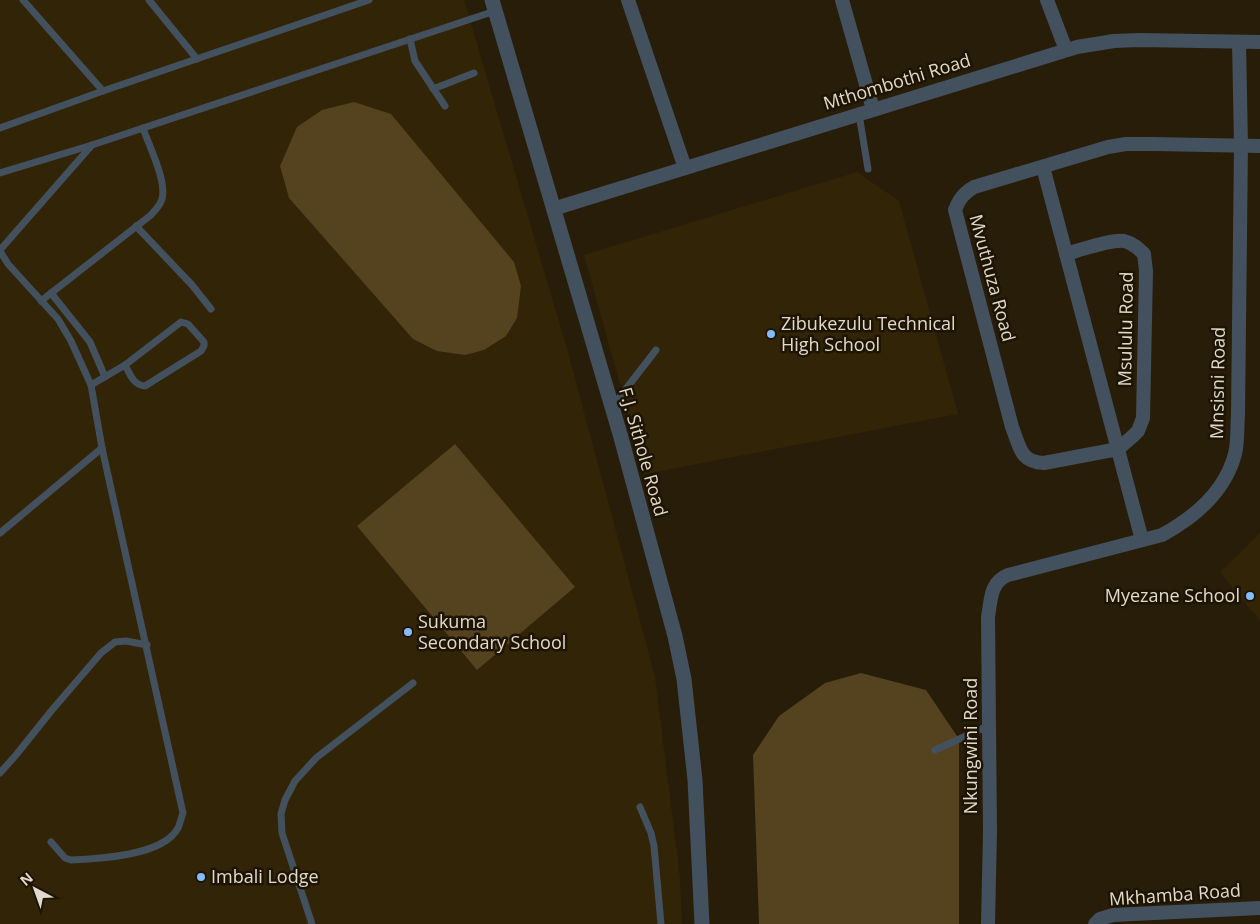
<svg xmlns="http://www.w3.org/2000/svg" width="1260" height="924" viewBox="0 0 1260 924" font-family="'Open Sans',sans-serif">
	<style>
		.built { fill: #322407 }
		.green { fill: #55421e }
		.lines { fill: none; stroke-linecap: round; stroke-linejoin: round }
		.service { stroke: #43505d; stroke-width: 7 }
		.minor { stroke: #43505d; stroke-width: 14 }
		.tertiary { stroke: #43505d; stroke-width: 15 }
		.poi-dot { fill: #83bcfb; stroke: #1e1402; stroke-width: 2 }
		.labels { text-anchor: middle; stroke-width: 5; stroke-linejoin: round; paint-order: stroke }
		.street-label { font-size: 18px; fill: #e1d9cd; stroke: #1e1402 }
		.poi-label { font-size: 18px; fill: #e1d9cd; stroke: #1e1402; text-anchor: start }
	</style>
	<rect width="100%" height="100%" fill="#281d09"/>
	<g class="built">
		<polygon points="0,0 464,0 568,352 655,677 680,877 682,924 0,924"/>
		<polygon points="857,172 899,201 958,414 645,474 584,255"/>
		<polygon points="1260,533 1260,621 1220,572"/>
	</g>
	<g class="green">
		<polygon points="354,102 391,114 514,262 521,286 517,318 506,336 484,350 465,355 437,351 413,339 289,198 280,166 297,127 322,110"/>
		<polygon points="455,444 575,587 477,670 357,526"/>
		<polygon points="861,673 926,690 959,739 959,924 759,924 753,755 779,716 825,683"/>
	</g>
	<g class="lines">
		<g class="service">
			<polyline points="23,0 103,91"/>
			<polyline points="149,0 197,59"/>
			<polyline points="410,39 415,61 445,106"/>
			<polyline points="433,89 474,73"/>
			<polyline points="859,114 868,169"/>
			<polyline points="0,128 103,91 369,0"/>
			<polyline points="0,173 92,145 495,11"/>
			<polyline points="136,226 192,285 211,309"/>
			<polyline points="0,250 92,145"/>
			<path d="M0,251L8,264L58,319L71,341L91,385L102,448L183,813C181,818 180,824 178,828C163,856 99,859 71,860L65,858L51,842"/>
			<polyline points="51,293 90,342 105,377"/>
			<path d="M41,301L151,215C155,210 160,206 162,199C167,181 149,146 143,128"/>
			<path d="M91,385L125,365L181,322L188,324L204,342V346L201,351L145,386C133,385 130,374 125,365"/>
			<polyline points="612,407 656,350"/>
			<polyline points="0,533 102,448"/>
			<polyline points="935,750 990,725"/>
			<polyline points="0,773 16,755 52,710 101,653 115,642 126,641 147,645"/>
			<polyline points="640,807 651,833 654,846 661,924"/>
			<polyline points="312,924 282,833 281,814 285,800 295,781 316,758 413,683"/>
		</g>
		<g class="minor">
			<polyline points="628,0 685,168"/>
			<polyline points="842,0 873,109"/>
			<polyline points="1047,0 1066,50"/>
			<polyline points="1043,167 1142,540"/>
			<polyline points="553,209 1077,47 1114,41 1139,40 1260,42"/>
			<path d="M1066,254C1080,250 1112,239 1124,241C1133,243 1139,249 1144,254L1146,271L1143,418L1138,431L1133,436L1118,449L1044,463C1020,462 1020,447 1012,427L955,210C959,199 964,193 974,187L1108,147L1126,144H1153L1260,146"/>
			<path d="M988,924L990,832L988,617C991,600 990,582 1008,575L1162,535C1195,517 1225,492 1235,454C1238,442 1237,427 1238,415L1241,145L1239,42"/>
			<polyline points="1095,924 1100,919 1113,915 1260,908"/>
		</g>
		<polyline class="tertiary" points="492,0 620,434 675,636 684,679 695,780 702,924"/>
	</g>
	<g class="poi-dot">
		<circle cx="771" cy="334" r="5"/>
		<circle cx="1250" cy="596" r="5"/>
		<circle cx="408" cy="632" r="5"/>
		<circle cx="201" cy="877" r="5"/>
	</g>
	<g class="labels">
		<g class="street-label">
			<text transform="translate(897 82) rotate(-17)" y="6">Mthombothi Road</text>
			<text transform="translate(992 278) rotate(75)" y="6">Mvuthuza Road</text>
			<text transform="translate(1126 329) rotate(-89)" y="6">Msululu Road</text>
			<text transform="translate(1218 383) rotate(-89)" y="6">Mnsisni Road</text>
			<text transform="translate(643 452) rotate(74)" y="6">F.J. Sithole Road</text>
			<text transform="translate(971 746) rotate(-90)" y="6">Nkungwini Road</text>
			<text transform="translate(1175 895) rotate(-4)" y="6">Mkhamba Road</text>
		</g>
		<g class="poi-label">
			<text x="781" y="330">Zibukezulu Technical<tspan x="781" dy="21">High School</tspan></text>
			<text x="1240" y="602" text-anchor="end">Myezane School</text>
			<text x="418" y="628">Sukuma<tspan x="418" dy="21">Secondary School</tspan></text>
			<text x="211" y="883">Imbali Lodge</text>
		</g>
	</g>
	<g transform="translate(35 889) rotate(319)" stroke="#1e1402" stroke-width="4" paint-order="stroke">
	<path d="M0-4L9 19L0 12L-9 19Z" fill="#e1d9cd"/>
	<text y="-8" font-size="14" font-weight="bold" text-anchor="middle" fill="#e1d9cd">N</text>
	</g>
</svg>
